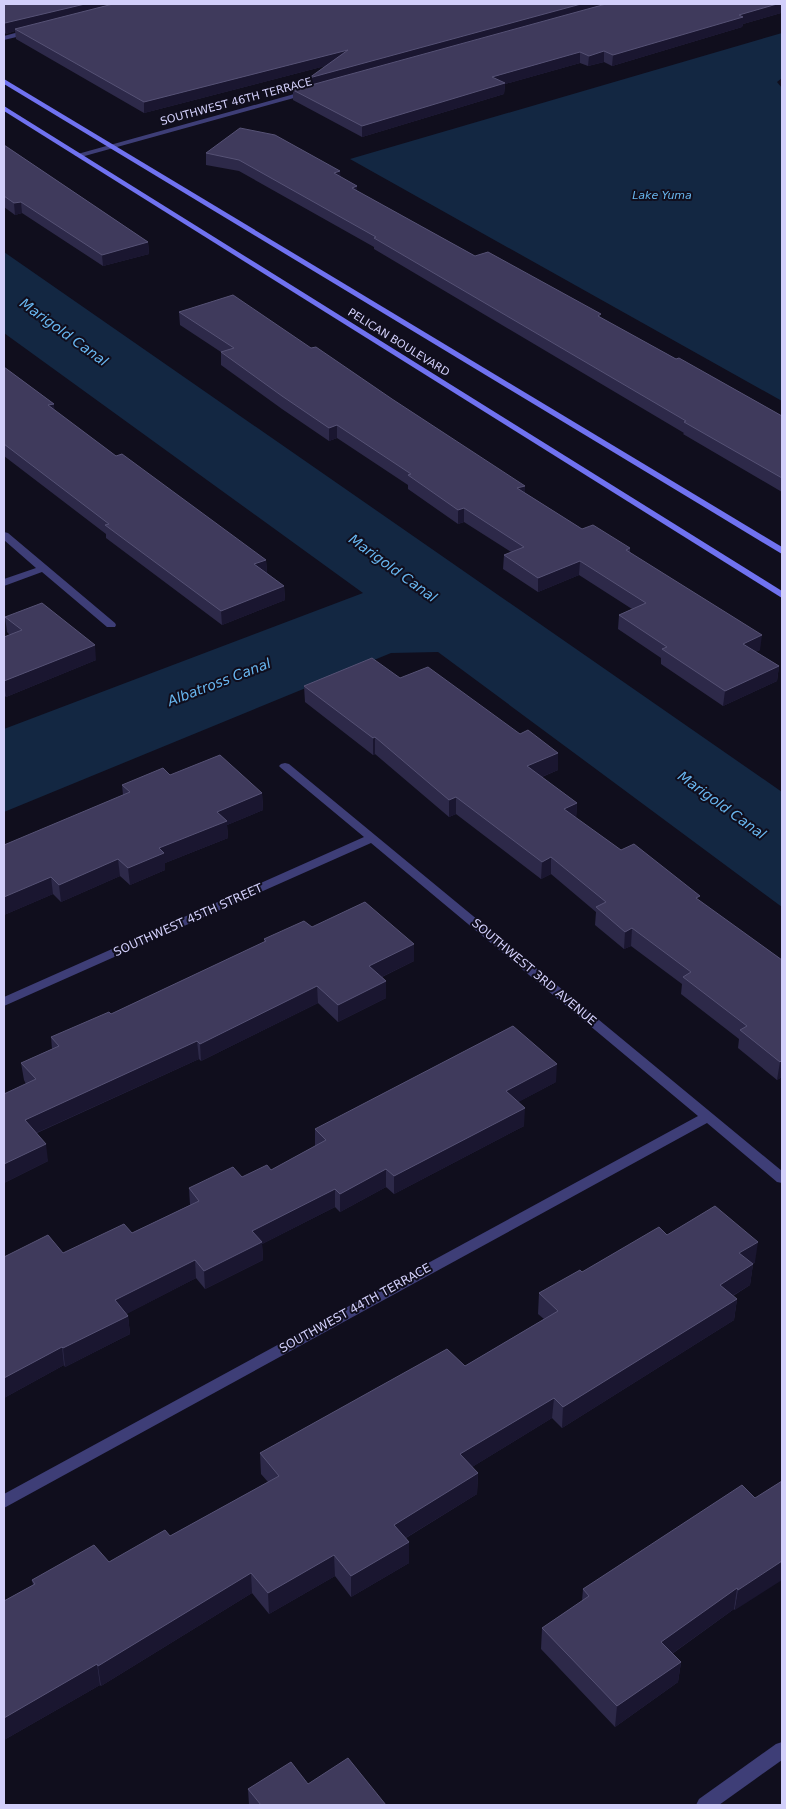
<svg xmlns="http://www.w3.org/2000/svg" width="786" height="1809" viewBox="0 0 786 1809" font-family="'DejaVu Sans',sans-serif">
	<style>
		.water { fill: #132742 }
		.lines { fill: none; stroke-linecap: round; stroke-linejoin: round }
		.street { fill: #3e3e77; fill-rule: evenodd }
		.secondary { fill: #7072f0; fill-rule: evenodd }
		.wall { fill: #2d2949 }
		.shaded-wall { fill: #1a1630 }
		.building { fill: #3f3a5c; stroke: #565275 }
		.labels { text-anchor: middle; stroke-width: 4; stroke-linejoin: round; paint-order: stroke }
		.far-street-label { font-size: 11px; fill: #d2cffa; stroke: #100e1d }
		.far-water-label { font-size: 11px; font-style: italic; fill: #68b6ef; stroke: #100e1d }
		.street-label { font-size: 12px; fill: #d2cffa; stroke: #100e1d }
		.water-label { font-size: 14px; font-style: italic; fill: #68b6ef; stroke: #100e1d }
	</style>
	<rect width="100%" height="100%" fill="#100e1d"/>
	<g class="water">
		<polygon points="782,33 782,78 777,82 782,88 782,401 350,159"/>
		<polygon points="4,252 782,792 782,907 438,652 391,653 4,812 4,729 363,593 4,333"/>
	</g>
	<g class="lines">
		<g class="street">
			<polygon points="30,29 34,31 33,33 4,40 4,36"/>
			<polygon points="305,91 312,93 81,157 74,155"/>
			<polygon points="4,532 8,533 115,623 116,625 115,627 107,627 42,572 4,586 4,579 36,568 4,540"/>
			<polygon points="285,763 289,764 782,1171 782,1183 777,1182 707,1123 4,1508 4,1494 698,1116 371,843 4,1006 4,997 364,837 281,768 279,766 281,764"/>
			<polygon points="782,1742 782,1760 719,1805 696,1805 699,1799 776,1744"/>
		</g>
		<g class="secondary">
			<polygon points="4,79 782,547 782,554 4,84"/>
			<polygon points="4,106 782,591 782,598 4,111"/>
		</g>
	</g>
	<g class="wall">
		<polygon points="4,4 782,4 781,13 743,24 742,27 612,66 604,62 588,66 580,63 505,84 504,94 362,137 293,100 293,90 310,85 325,66 144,113 16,39 15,31 6,34 4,32"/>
		<polygon points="4,145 148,242 149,254 103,266 22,213 15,215 4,207"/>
		<polygon points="206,153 341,177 357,186 357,191 475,256 601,318 676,359 782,416 782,492 683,434 684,433 374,249 374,247 239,171 206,165"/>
		<polygon points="179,312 525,493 582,529 630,548 630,552 760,650 755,652 779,666 777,681 723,706 661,664 661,658 618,629 619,615 632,609 579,575 538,592 503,569 504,555 511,552 464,522 458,524 408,489 408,485 337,438 329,441 282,409 221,365 221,352 180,325"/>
		<polygon points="4,367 54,404 54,410 116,456 266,560 267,573 284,586 285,600 222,625 106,538 106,534 4,456"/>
		<polygon points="5,617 96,660 6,697 4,695 4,637 10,635 7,632"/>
		<polygon points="400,678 558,770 542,777 577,803 576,818 621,850 699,901 782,960 782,1077 777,1080 738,1048 739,1039 681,994 682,984 631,946 624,949 595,925 596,912 551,874 541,879 456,814 449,817 375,754 373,755 305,702 304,686"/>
		<polygon points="170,775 262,793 263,810 227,825 228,838 165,863 165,870 130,885 120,876 61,902 53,894 4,915 123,795 122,785"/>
		<polygon points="312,927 414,961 382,977 386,981 386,998 338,1022 318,1003 201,1061 199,1059 37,1133 48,1161 4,1183 26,1084 24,1080 21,1063 52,1049 51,1037 111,1014 264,942 264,939"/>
		<polygon points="556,1082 518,1102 524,1126 394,1194 386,1187 340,1212 335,1207 262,1244 263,1260 205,1289 196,1278 126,1314 128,1316 130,1334 65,1367 64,1365 4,1398 4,1257 63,1253 132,1233 190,1205 189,1188 242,1177 271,1170 315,1146 315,1129"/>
		<polygon points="667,1235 755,1262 753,1264 750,1285 733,1296 737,1299 734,1320 562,1428 552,1418 472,1467 478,1473 477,1494 406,1538 409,1542 409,1563 351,1597 335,1576 269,1614 252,1593 101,1686 100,1685 4,1740 4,1601 33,1585 32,1580 109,1562 170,1536 268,1482 261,1474 260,1453 465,1366 544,1319 538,1314 539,1293 582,1272"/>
		<polygon points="755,1498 735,1610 734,1609 672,1654 681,1662 678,1682 615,1727 541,1649 542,1628 582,1601 583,1589"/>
		<polygon points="308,1784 386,1805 249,1805 248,1789"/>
	</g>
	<g class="shaded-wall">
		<polygon points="85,4 127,4 15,29 15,31 6,34 5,23"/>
		<polygon points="581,4 618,4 310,88 309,78"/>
		<polygon points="777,4 782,4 781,13 743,24 742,27 612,66 613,55 739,15"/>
		<polygon points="348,50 348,60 144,113 144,102"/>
		<polygon points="604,51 604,62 588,66 589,56"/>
		<polygon points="580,52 580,63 505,84 504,94 362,137 362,126 492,77"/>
		<polygon points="340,171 341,182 334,173"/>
		<polygon points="357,186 357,197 352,188"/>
		<polygon points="21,202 22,213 15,215 14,203"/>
		<polygon points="148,242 149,254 103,266 102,255"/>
		<polygon points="54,404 55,416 48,405"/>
		<polygon points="337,425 337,438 329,441 329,428"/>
		<polygon points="525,486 525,499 517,488"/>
		<polygon points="464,508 464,522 458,524 458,510"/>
		<polygon points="266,560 267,573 254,564"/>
		<polygon points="580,561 579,575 538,592 538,578"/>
		<polygon points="284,586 285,600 222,625 221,611"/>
		<polygon points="762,635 760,650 741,658 743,644"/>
		<polygon points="95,645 96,660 6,697 4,681"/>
		<polygon points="779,666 777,681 723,706 725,691"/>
		<polygon points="375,737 375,754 373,755 373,738"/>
		<polygon points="558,753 558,770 527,783 527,766"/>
		<polygon points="262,793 263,810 227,825 228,838 165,863 165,870 130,885 128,868 217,812"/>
		<polygon points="456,797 456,814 449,817 449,800"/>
		<polygon points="577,803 576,820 564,809"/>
		<polygon points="551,857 551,874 541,879 542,862"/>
		<polygon points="118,859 120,876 61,902 59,885"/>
		<polygon points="51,877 53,894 4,915 4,897"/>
		<polygon points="632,928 631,946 624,949 625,932"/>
		<polygon points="414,944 414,961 369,983 369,966"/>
		<polygon points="386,981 386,998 338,1022 338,1005"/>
		<polygon points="317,986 318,1003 201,1061 200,1044"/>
		<polygon points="197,1041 199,1059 27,1137 25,1120"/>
		<polygon points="782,1060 782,1077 777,1080 780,1062"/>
		<polygon points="557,1064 556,1082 505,1109 506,1091"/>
		<polygon points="525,1108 524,1126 394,1194 394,1176"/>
		<polygon points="46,1144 48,1161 4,1183 4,1164"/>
		<polygon points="386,1169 386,1187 340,1212 340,1194"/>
		<polygon points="335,1189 335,1207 262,1244 263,1260 205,1289 204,1271 252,1231"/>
		<polygon points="758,1242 755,1262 736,1273 739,1253"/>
		<polygon points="195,1260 196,1278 117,1319 115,1300"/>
		<polygon points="753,1264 750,1285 717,1305 720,1285"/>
		<polygon points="737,1299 734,1320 562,1428 563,1407"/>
		<polygon points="128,1316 130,1334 65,1367 63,1348"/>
		<polygon points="62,1347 64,1365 4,1398 4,1378"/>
		<polygon points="554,1398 552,1418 459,1475 460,1454"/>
		<polygon points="478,1473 477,1494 394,1545 394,1525"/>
		<polygon points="409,1542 409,1563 351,1597 351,1576"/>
		<polygon points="334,1555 335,1576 269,1614 268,1593"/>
		<polygon points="782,1561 782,1580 735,1610 738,1590"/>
		<polygon points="251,1573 252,1593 101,1686 98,1666"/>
		<polygon points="737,1588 734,1609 659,1663 661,1642"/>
		<polygon points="681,1662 678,1682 615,1727 617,1706"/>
		<polygon points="97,1664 100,1685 4,1740 4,1718"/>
	</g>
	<g class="building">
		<polygon points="4,4 85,4 5,23 4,22"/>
		<polygon points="113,4 581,4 309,78 348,50 144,102 15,29"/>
		<polygon points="606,4 777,4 739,15 743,17 613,55 604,51 589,56 580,52 492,77 505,83 362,126 293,90"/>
		<polygon points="240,128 275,135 340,171 334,173 357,186 352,188 475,256 488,252 601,314 598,316 676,359 679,358 782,416 782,478 684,422 686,421 374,238 376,237 239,160 206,153"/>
		<polygon points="4,145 148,242 102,255 21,202 14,203 4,196"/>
		<polygon points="233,295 311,348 316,347 392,399 525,486 517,488 582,529 593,525 630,548 626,550 762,635 743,644 779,666 725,691 662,649 667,647 619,615 646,603 580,561 538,578 504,555 524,547 464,508 458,510 408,475 411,474 337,425 329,428 282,396 221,352 234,348 179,312"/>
		<polygon points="4,367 54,404 48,405 116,456 122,454 266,560 254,564 284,586 221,611 105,525 109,524 4,444"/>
		<polygon points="42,603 95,645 4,681 4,637 22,630 5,617"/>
		<polygon points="372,658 400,678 428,667 520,734 528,730 558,753 527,766 577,803 564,809 621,850 634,844 700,896 696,898 782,960 782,1060 780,1062 740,1030 747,1026 683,977 691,972 632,928 625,932 596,907 606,902 551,857 542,862 456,797 449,800 375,737 373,738 304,686"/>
		<polygon points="220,755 262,793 217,812 227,821 159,848 164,853 128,868 118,859 59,885 51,877 4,897 4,845 130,792 122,785 163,768 170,775"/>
		<polygon points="365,902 414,944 369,966 386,981 338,1005 317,986 200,1044 197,1041 25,1120 46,1144 4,1164 4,1094 36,1079 21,1063 59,1046 51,1037 109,1012 111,1014 266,941 264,939 304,921 312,927"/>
		<polygon points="513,1026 557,1064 506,1091 525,1108 394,1176 386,1169 340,1194 335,1189 252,1231 262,1242 204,1271 195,1260 115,1300 128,1316 63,1348 62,1347 4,1378 4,1257 48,1235 63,1253 124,1224 132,1233 199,1201 189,1188 233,1167 242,1177 267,1165 271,1170 326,1140 315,1129"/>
		<polygon points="715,1206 758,1242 739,1253 753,1264 720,1285 737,1299 563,1407 554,1398 460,1454 478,1473 394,1525 409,1542 351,1576 334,1555 268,1593 251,1573 98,1666 97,1664 4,1718 4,1601 35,1584 32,1580 94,1545 109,1562 165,1530 170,1536 279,1476 260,1453 447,1349 465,1366 558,1311 539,1293 580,1270 582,1272 659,1227 667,1235"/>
		<polygon points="782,1481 782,1561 738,1590 737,1588 661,1642 681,1662 617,1706 542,1628 589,1596 583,1589 742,1485 755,1498"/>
		<polygon points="348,1758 386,1805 261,1805 248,1789 291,1762 308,1784"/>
	</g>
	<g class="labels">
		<g class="far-street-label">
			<text transform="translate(236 101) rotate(-15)" y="4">SOUTHWEST 46TH TERRACE</text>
			<text transform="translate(399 342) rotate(32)" y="4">PELICAN BOULEVARD</text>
		</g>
		<g class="far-water-label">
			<text x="662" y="199">Lake Yuma</text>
		</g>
		<g class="street-label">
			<text transform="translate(188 920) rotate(-24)" y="4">SOUTHWEST 45TH STREET</text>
			<text transform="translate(534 972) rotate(40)" y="4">SOUTHWEST 3RD AVENUE</text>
			<text transform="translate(355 1308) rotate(-29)" y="4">SOUTHWEST 44TH TERRACE</text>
		</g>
		<g class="water-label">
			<text transform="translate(64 332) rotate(36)" y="5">Marigold Canal</text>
			<text transform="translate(393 568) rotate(36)" y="5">Marigold Canal</text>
			<text transform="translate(219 682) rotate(-21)" y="5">Albatross Canal</text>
			<text transform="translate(722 805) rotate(36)" y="5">Marigold Canal</text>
		</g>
	</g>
	<rect width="786" height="1809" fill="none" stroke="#d2cffa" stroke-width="10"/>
</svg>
